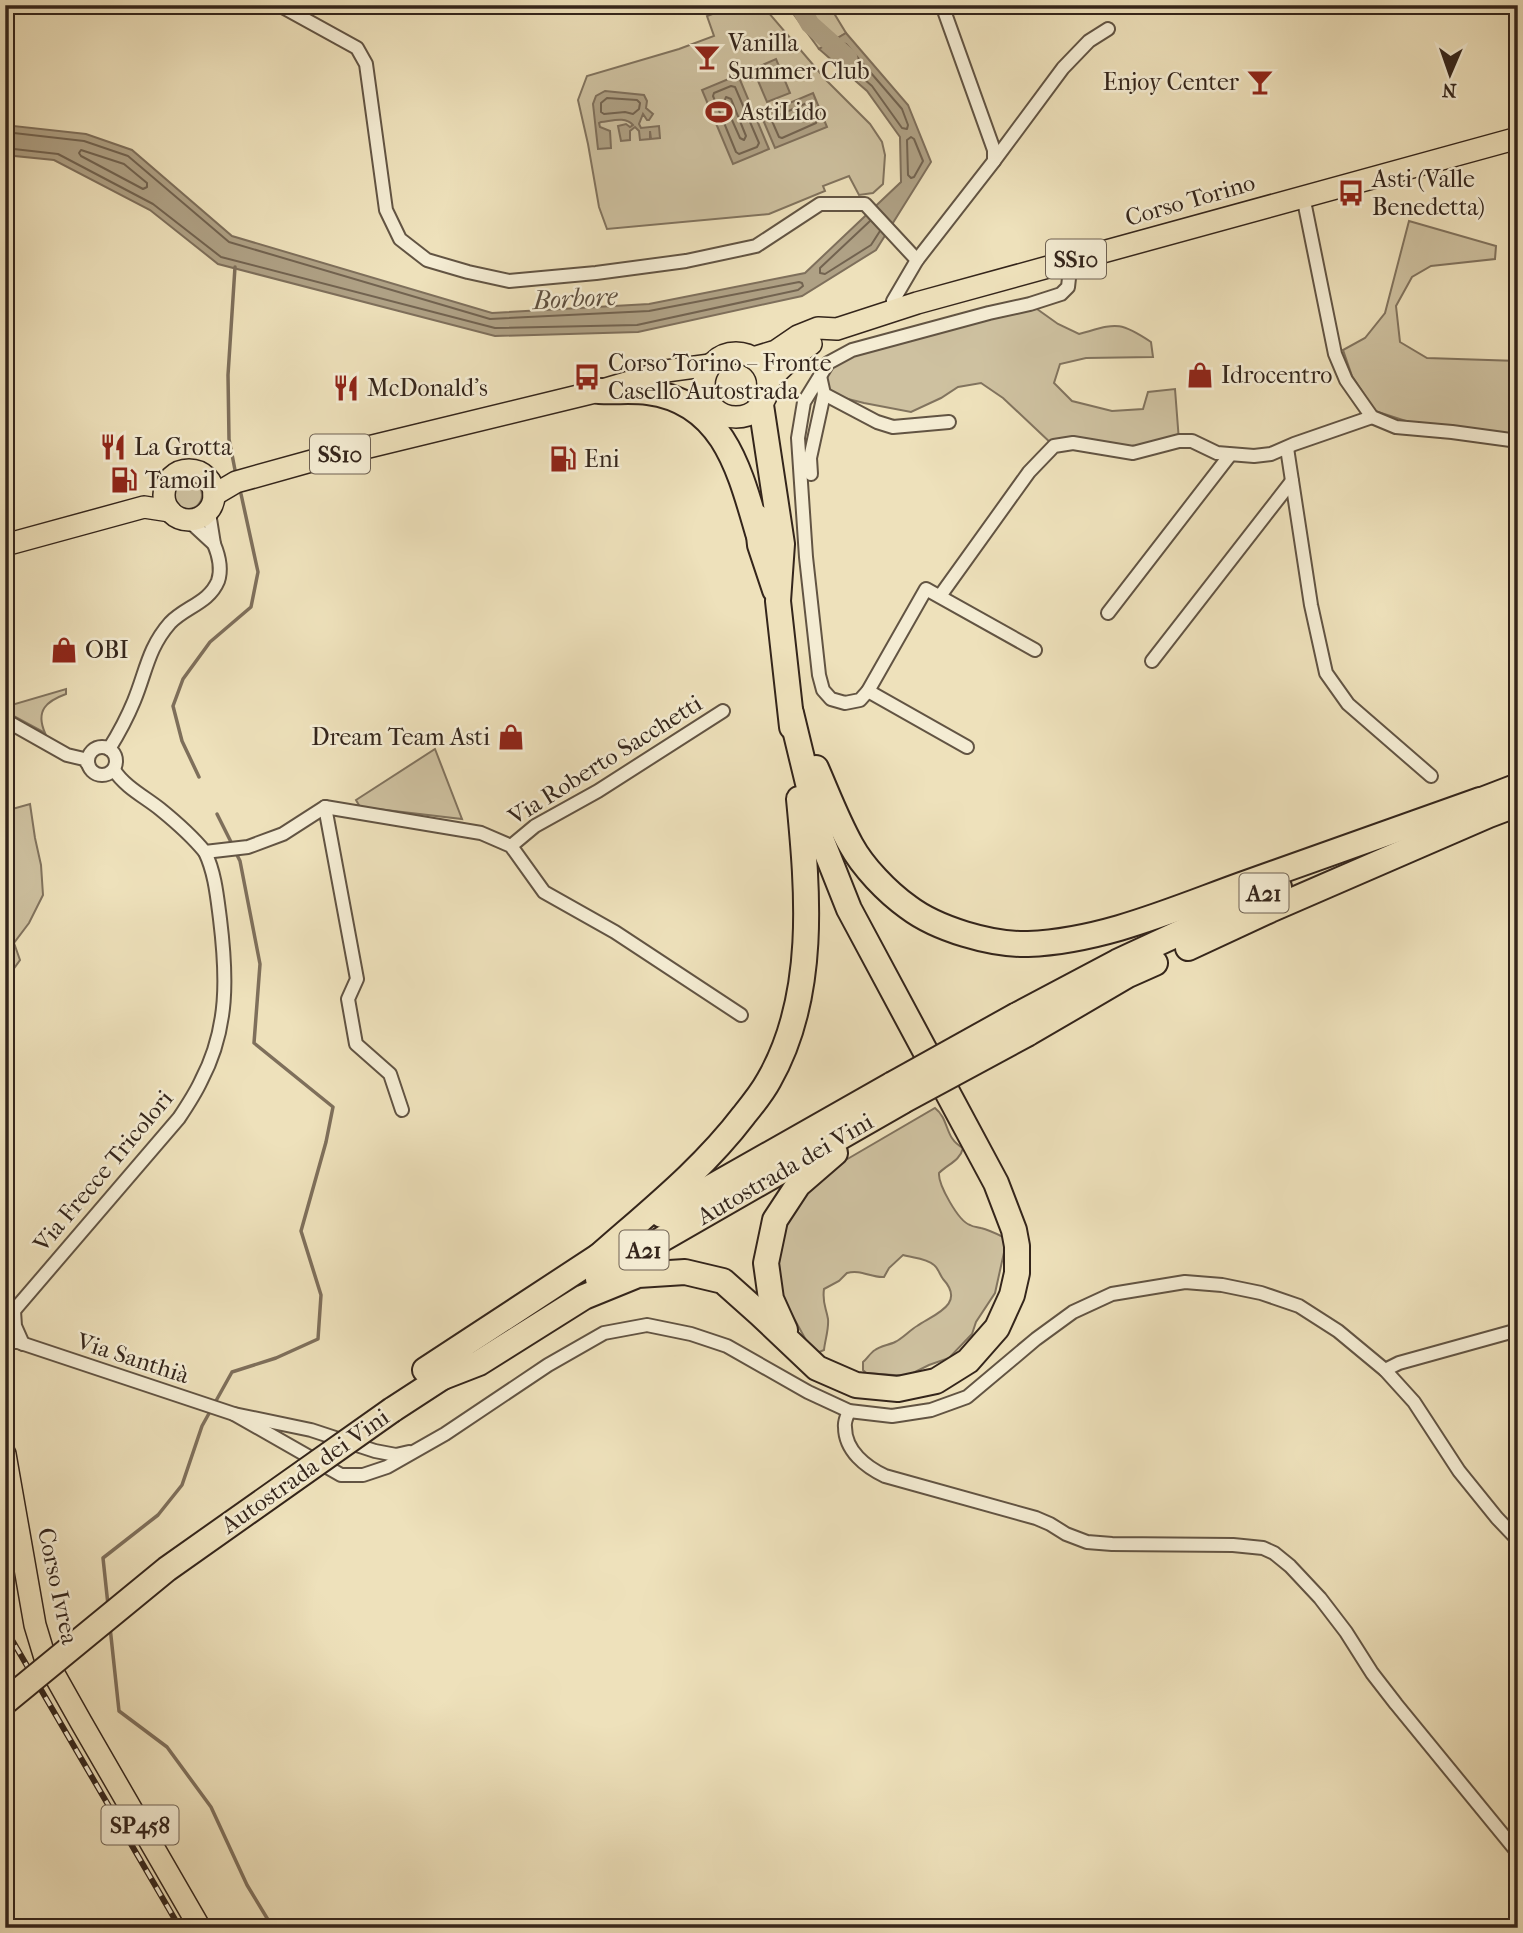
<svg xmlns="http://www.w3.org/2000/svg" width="1523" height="1933" viewBox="0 0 1523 1933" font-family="'IM FELL French Canon',serif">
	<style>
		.green { fill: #cec1a0; stroke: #81735e; stroke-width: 2 }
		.water { fill: #afa185; stroke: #7e6f5b; stroke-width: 2 }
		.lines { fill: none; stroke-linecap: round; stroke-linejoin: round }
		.shore { stroke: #726350; stroke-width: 2 }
		.stream { stroke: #7e6f5b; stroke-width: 3.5 }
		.river { stroke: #afa185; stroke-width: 19 }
		.street-casing { stroke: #625443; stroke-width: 16 }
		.primary-casing { stroke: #34251b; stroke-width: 24 }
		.highway-casing { stroke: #34251b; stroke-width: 28 }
		.street { stroke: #f4ecd3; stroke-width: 12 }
		.primary { stroke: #eee1bb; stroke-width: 21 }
		.highway { stroke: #eee1bb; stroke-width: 24 }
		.rail-casing { stroke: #34251b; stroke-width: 6 }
		.rail { stroke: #f4ecd3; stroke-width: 3.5; stroke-dasharray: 10; stroke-linecap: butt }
		.highway-bridge-casing { stroke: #34251b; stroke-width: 28; stroke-linecap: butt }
		.highway-bridge { stroke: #eee1bb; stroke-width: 24 }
		.labels { text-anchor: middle; stroke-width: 5; stroke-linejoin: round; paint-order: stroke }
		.shield { fill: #f4ecd3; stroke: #6e6152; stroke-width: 2 }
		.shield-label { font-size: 23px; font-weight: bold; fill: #34251b }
		.poi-label { font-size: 24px; fill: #34251b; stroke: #f4ecd3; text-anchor: start }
		.street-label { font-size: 24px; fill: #34251b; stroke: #f4ecd3 }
		.water-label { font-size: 26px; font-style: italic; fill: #5f5040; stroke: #f4ecd3 }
	</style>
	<rect width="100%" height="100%" fill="#eee1bb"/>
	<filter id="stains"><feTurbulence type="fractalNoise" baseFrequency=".00286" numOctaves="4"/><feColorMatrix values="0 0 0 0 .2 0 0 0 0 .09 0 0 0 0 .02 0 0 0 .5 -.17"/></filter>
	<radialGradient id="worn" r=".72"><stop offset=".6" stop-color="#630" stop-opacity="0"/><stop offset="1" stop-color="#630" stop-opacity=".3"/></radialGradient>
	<g class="green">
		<polygon points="737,5 762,5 827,81 870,124 882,142 885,155 883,184 873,193 859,195 849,176 823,186 825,191 769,214 607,229 599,207 588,144 578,100 587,76 679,49 714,36 707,16"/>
		<polygon points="787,5 829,5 846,33 819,49"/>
		<polygon points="1409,221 1496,246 1495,259 1431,266 1412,277 1396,306 1400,342 1427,358 1518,361 1518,435 1412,423 1375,411 1352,376 1343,350 1365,338 1385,313"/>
		<path d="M1030,304L1058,324L1079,334C1116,324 1118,320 1151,342L1153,357L1086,358L1060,364L1054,383L1072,401L1112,411L1143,409L1148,392L1175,389L1179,441L1133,453L1054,446L1003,398L981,383L958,387L941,398L911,412L864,403L832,395L821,376L828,363Z"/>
		<circle cx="188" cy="495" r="14"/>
		<path d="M66,689V694C47,701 35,710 45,733L8,713L6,710L8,706Z"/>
		<polygon points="435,749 462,819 360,807 356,800"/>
		<polygon points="30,804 35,838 41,865 43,895 29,923 14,943 20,960 5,981 5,811"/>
		<path d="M935,1108C950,1120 944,1138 963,1148C960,1161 948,1164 939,1173C938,1184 958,1221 970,1225C973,1227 977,1227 981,1228C990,1230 999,1235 1007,1239L995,1293L976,1322L972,1334L949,1358L929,1365L907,1376L866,1373L863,1370V1362C867,1359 870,1353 875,1350C880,1346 889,1345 895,1342C903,1338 910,1330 917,1326C935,1314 966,1304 943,1279C940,1275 938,1268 934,1265C926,1258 913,1258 903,1255L889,1268L884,1277C871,1278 861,1269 847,1273L839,1281L824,1289C822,1303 826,1307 828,1319C829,1329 825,1340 824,1350L817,1353L807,1342L774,1282L787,1217L819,1178L844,1161Z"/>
	</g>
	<g class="water">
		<polygon points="846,33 908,105 931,162 876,250 802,296 638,332 495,336 218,264 150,210 54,160 5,155 5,125 86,134 132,150 232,236 492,313 649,304 805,273 901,182 900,137 867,91 819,49"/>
		<polygon points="776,59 790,93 767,102 753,69"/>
		<polygon points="738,75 769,149 733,164 702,90"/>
		<path d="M605,91L644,95L647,101L646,108L653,114L649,120H647L643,114L639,124L641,128L659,126L660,138L651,139L650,131V139L640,140L639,131L635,127L630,131V140L621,141L618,126L626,124L630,127L633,125C625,116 612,121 601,122L599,123L600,127L610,131L611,148L598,149L593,104L596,96Z"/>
		<polygon points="813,93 827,127 775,148 761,115"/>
	</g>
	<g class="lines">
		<g class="shore">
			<polygon points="842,43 846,44 902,109 908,125 907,129 902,128 872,86 834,53 835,48"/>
			<polygon points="731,86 735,87 759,143 757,147 739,154 736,152 713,96 714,93"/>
			<polygon points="726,97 731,99 746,136 744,140 740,138 724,102"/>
			<polygon points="607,98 637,100 640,103 639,109 633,114 625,112 604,114 601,112 601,103"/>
			<path d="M807,103C812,106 817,118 816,123L782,138L779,137L772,121V118Z"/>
			<polyline points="5,132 84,141 128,156 229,242 490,319 649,311 799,282 802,283 803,286 798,290 637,325 495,328 221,257 153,204 58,154 5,148"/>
			<polygon points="911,137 914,139 923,161 914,177 911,178 908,175 907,140"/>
			<polygon points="81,150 124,164 147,183 147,187 143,189 81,156 79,153"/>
			<polyline points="870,221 820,268 820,273 825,274 871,245 880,231"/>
		</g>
		<g class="stream">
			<polyline points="235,267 228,375 229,439 235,470"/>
			<polyline points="199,777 182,741 173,706 183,679 210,642 251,607 258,572 241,494"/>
			<polyline points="217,814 233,846"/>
			<polyline points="108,1605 103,1558 158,1515 182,1485 202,1426 232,1372 276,1358 318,1339 321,1295 301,1231 326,1142 333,1107 254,1043 260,964 240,861 236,853"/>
			<polyline points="110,1627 119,1711 167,1747 211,1807 247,1885 273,1928"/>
		</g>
		<polyline class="river" points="799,5 810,24 848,58"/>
		<g class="street-casing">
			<g id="street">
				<polyline points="279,5 357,48 366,64 386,210 400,239 427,260 468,272 509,281 596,273 686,261 756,246 820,204 865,204 917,260"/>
				<polyline points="994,161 1063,68 1089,41 1108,29"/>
				<polyline points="1303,196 1335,354 1346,380 1372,417 1396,427 1452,432 1518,441"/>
				<polyline points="896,309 893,301 917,260 994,161 994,150 942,5"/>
				<polyline points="820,376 824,394 877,422 893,427 949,422"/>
				<polyline points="1287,448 1311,605 1326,673 1348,704 1431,776"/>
				<polyline points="811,474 810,458 824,394"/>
				<polyline points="188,520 214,544 210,519 206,514"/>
				<polyline points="940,596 1029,472 1054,446 1073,443 1133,453 1179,441 1192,441 1217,453 1254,456 1271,454 1294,444 1372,417"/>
				<polyline points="1108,613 1230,455"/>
				<polyline points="1035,650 926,589 868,691 860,700 845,703 831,699 823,690 819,675 806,557 798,438 804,402 828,363 852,350 989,313 1030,304 1061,294 1068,287 1069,278 1066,262"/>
				<polyline points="1152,661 1292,481"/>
				<polyline points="868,691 967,747"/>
				<polyline points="5,720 67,755 84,759 88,764"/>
				<circle cx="102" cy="761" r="14"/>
				<path d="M109,749C119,733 127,718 134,701C146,672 148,648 170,623C185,607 209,603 218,581C222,569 219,556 214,544"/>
				<path d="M114,770C125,787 145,797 160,809C176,822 192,836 205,852L248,847L283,834L325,807L481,833L511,846L544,892L615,932L741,1015"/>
				<polyline points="325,807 357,979 348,999 356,1044 390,1074 402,1110"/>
				<polyline points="511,846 535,826 598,791 723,711"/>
				<polyline points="14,1311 15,1326 23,1344"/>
				<path d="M5,1321L179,1118C187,1106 195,1094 201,1081C229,1028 227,976 220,919C217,896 215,873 205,852"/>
				<polyline points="5,1342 18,1342 234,1414 311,1430 375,1451 396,1455 409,1452"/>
				<polyline points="1385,1370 1399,1363 1518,1330"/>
				<path d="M849,1411C847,1416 844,1422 845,1427C845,1451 866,1467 885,1476L1036,1518L1050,1524L1066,1534L1087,1542L1112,1544L1233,1545L1263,1548L1274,1553L1290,1566L1320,1598L1346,1632L1372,1673L1396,1704L1518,1853"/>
				<polyline points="234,1414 341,1475 363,1475 387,1467 445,1434 548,1365 604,1333 647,1325 691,1334 727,1346 808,1392 849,1411 892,1416 931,1410 967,1397 1036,1339 1073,1312 1112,1294 1185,1282 1222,1285 1261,1293 1299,1306 1338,1331 1385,1370 1414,1402 1459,1471 1497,1518 1518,1540"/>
				<polyline points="5,1761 5,1768"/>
			</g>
		</g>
		<g class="primary-casing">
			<g id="primary">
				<circle cx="736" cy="385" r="32"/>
				<polyline points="753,358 776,351 798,336 818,328 837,329 917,303 1518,138"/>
				<polyline points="768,381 793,357 811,344"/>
				<circle cx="189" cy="495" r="25"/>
				<polyline points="214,495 236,482 315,460 599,391 666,371 710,365"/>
				<polyline points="5,545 144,507 170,511"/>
				<polyline points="5,1454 35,1625 45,1658 81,1722 200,1928"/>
			</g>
		</g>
		<g class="highway-casing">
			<g id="highway">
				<path d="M599,391C615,392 632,390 648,392C724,402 740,472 758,533"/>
				<polyline points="761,405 782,544 778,601 792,727"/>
				<polyline points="757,517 760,545 775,590"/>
				<path d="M816,768C827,793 837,820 851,845C863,867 887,892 908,907C937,929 991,945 1028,944C1102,941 1172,910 1241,885C1321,856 1401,828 1480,800"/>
				<polyline points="1466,806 1518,786"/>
				<polyline points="1188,948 1270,910 1489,815 1518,804"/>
				<polyline points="1017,1015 1117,962 1279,887"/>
				<polyline points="1027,1034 1128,975 1155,963"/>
				<polyline points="662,1215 893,1084"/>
				<path d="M599,1256C650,1211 703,1169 744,1115C753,1104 762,1093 769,1080C817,996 808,892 799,799"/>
				<polyline points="598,1279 664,1238 903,1101"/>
				<polyline points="785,1330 771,1299 766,1263 775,1220 798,1185 835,1153"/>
				<polyline points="425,1370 611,1248"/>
				<polyline points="443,1377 479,1363 584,1297 638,1275 685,1272 723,1281 760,1314 817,1368 856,1385 898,1389 936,1381 968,1361 997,1328 1012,1295 1017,1273 1017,1246 1014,1230 996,1183 849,909 822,841 791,713"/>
				<polyline points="392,1410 455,1369"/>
			</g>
		</g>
		<use href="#street" class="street"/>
		<use href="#primary" class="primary"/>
		<use href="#highway" class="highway"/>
		<g class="rail-casing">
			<polyline id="rail" points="5,1628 180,1928"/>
		</g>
		<use href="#rail" class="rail"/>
		<g class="highway-bridge-casing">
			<g id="highway-bridge">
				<polyline points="893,1084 1017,1015"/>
				<polyline points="903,1101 1027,1034"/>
				<polyline points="5,1702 167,1569 392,1410"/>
			</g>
		</g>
		<use href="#highway-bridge" class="highway-bridge"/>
	</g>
	<defs>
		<g id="bar-bare" transform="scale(2.1)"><path d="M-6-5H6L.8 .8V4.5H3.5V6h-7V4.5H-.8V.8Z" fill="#8f2418" stroke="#f4ecd3" stroke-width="2.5" paint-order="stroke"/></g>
		<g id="stadium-bare" transform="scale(2.1)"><path d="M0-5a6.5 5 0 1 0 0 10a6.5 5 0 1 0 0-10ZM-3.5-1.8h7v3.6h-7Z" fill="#8f2418" stroke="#f4ecd3" stroke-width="2.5" paint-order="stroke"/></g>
		<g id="bus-bare" transform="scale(2.1)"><path d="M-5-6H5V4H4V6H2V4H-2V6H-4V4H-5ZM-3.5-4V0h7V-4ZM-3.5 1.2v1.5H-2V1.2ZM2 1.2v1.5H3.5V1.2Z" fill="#8f2418" stroke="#f4ecd3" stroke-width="2.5" paint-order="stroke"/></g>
		<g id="shop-bare" transform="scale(2.1)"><path d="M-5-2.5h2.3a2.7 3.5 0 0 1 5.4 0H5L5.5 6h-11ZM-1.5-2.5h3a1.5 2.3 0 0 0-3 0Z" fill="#8f2418" stroke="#f4ecd3" stroke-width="2.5" paint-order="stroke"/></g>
		<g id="restaurant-bare" transform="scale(2.1)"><path d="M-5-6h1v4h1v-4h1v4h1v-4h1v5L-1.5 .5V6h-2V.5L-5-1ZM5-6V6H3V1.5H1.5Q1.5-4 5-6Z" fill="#8f2418" stroke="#f4ecd3" stroke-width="2.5" paint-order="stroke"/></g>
		<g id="fuel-bare" transform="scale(2.1)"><path d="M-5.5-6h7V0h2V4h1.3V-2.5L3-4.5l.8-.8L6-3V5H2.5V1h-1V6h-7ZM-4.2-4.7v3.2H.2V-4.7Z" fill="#8f2418" stroke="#f4ecd3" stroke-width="2.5" paint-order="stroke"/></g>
	</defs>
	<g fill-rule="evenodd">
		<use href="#bar-bare" x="707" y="57"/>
		<use href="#bar-bare" x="1260" y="82"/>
		<use href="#stadium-bare" x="719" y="112"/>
		<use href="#bus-bare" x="1351" y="193"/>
		<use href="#shop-bare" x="1200" y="375"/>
		<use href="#bus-bare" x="587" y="377"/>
		<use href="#restaurant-bare" x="346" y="388"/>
		<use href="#restaurant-bare" x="113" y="447"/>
		<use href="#fuel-bare" x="563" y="459"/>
		<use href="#fuel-bare" x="124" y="480"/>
		<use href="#shop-bare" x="64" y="650"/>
		<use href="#shop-bare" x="511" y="737"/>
	</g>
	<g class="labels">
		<g class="shield">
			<rect x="1046" y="239.5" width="60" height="39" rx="5"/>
			<rect x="310" y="434.5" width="60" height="39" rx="5"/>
			<rect x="1239.5" y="873.5" width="49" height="39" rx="5"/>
			<rect x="619.5" y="1230.5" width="49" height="39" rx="5"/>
			<rect x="101.5" y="1805.5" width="77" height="39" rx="5"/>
		</g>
		<g class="shield-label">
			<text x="1076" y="267">SS10</text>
			<text x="340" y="462">SS10</text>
			<text x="1264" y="901">A21</text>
			<text x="644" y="1258">A21</text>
			<text x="140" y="1833">SP458</text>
		</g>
		<g class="poi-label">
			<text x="728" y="51">Vanilla<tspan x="728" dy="28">Summer Club</tspan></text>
			<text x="1239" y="90" text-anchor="end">Enjoy Center</text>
			<text x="740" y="120">AstiLido</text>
			<text x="1372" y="187">Asti (Valle<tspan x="1372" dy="28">Benedetta)</tspan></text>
			<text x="608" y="371">Corso Torino – Fronte<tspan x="608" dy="28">Casello Autostrada</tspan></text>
			<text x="1221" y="383">Idrocentro</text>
			<text x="367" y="396">McDonald's</text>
			<text x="134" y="455">La Grotta</text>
			<text x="584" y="467">Eni</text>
			<text x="145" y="488">Tamoil</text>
			<text x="85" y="658">OBI</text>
			<text x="490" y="745" text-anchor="end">Dream Team Asti</text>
		</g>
		<g class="street-label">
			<text transform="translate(1190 200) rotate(-16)" y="8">Corso Torino</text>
			<text transform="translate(605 760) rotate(-32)" y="8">Via Roberto Sacchetti</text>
			<text transform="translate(785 1169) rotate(-30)" y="8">Autostrada dei Vini</text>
			<text transform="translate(103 1171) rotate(-50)" y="8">Via Frecce Tricolori</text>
			<text transform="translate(133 1358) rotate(18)" y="8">Via Santhià</text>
			<text transform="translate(305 1471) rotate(-35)" y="8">Autostrada dei Vini</text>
			<text transform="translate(58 1586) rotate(78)" y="8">Corso Ivrea</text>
		</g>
		<g class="water-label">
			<text transform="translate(575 298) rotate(-3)" y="9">Borbore</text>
		</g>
	</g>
	<rect width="1523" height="1933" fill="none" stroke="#eee1bb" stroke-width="28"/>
	<rect x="7" y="7" width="1509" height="1919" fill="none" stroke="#34251b" stroke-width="3.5"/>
	<rect x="14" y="14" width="1495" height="1905" fill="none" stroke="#34251b" stroke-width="2"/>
	<g transform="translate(1450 74) rotate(182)" stroke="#f4ecd3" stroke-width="5" paint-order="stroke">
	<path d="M0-5L12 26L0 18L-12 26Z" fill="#34251b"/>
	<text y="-10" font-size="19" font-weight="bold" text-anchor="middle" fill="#34251b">N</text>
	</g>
	<rect width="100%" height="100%" filter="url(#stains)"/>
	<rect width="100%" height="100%" fill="url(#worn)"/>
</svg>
